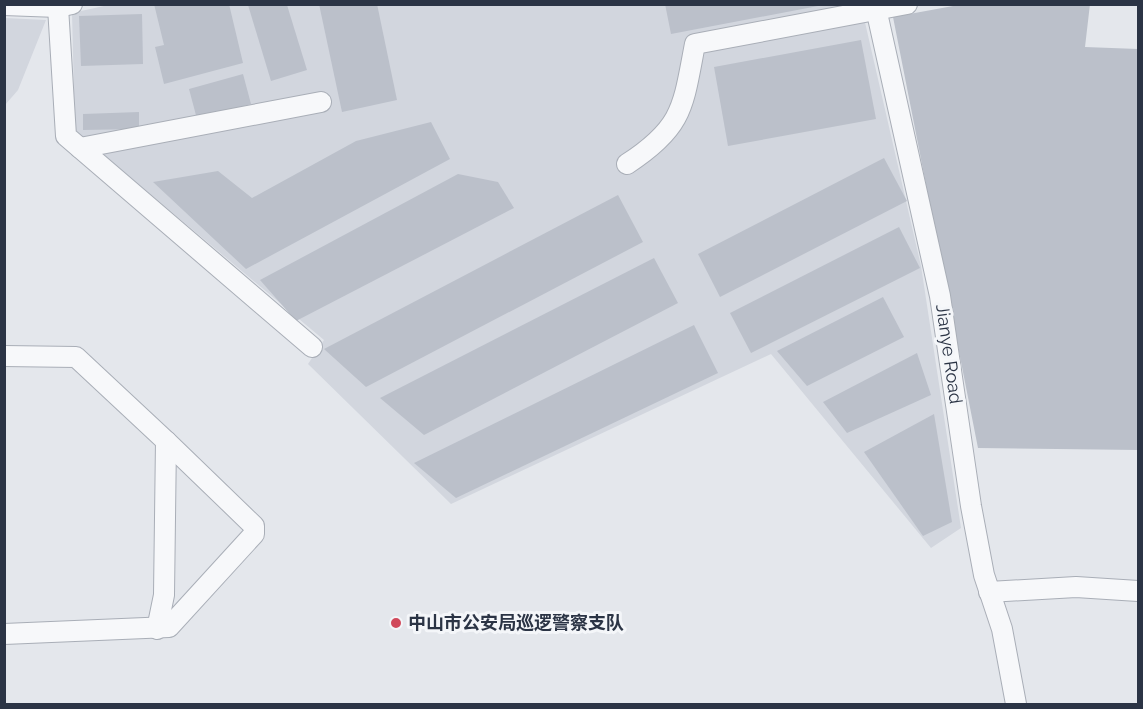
<svg xmlns="http://www.w3.org/2000/svg" width="1143" height="709" viewBox="0 0 1143 709" font-family="Raleway,'Noto Sans SC',sans-serif">
	<style>
		.built { fill: #d2d6de }
		.building { fill: #bbc0ca }
		.lines { fill: none; stroke-linecap: round; stroke-linejoin: round }
		.minor-casing { stroke: #a9aeb7; stroke-width: 22 }
		.minor { stroke: #f7f8fa; stroke-width: 20 }
		.poi-dot { fill: #d1495b; stroke: #f4f6f9; stroke-width: 2 }
		.labels { text-anchor: middle; stroke-width: 6; stroke-linejoin: round; paint-order: stroke }
		.street-label { font-size: 18px; fill: #2b3445; stroke: #f4f6f9 }
		.poi-label { font-size: 18px; font-weight: bold; fill: #2b3445; stroke: #f4f6f9; text-anchor: start }
	</style>
	<rect width="100%" height="100%" fill="#e4e7ec"/>
	<g class="built">
		<polygon points="113,4 861,5 921,266 961,528 931,548 771,354 451,504 308,364 324,340 75,131 72,13"/>
		<polygon points="5,18 46,20 18,90 5,105"/>
	</g>
	<g class="building">
		<polygon points="154,4 229,4 243,63 164,84 155,47 164,45"/>
		<polygon points="319,4 377,4 397,100 342,112"/>
		<polygon points="665,4 818,4 818,6 671,34"/>
		<polygon points="964,4 1090,4 1085,47 1138,49 1138,450 978,448 893,17"/>
		<polygon points="248,5 287,5 307,70 271,81"/>
		<polygon points="142,14 143,64 81,66 79,16"/>
		<polygon points="861,40 876,119 728,146 714,67"/>
		<polygon points="243,74 251,104 197,119 189,89"/>
		<polygon points="139,112 139,129 83,130 83,114"/>
		<polygon points="431,122 450,159 246,269 153,182 218,171 252,198 356,141"/>
		<polygon points="884,158 907,201 720,297 698,254"/>
		<polygon points="458,174 498,182 514,208 296,321 260,280"/>
		<polygon points="618,195 643,242 366,387 324,349"/>
		<polygon points="899,227 920,268 751,353 730,313"/>
		<polygon points="654,258 678,303 424,435 380,398"/>
		<polygon points="883,297 904,337 807,386 777,351"/>
		<polygon points="694,325 718,373 456,498 414,463"/>
		<polygon points="917,353 931,395 847,433 823,402"/>
		<polygon points="934,414 952,522 923,536 864,452"/>
	</g>
	<g class="lines">
		<g class="minor-casing">
			<g id="minor">
				<polyline points="875,4 940,296 971,506 984,575 1002,629 1016,704"/>
				<polyline points="4,5 58,7 72,4"/>
				<polyline points="58,7 66,136 312,347"/>
				<polyline points="80,148 321,102"/>
				<path d="M627,164C684,127 683,106 695,44L907,4"/>
				<polyline points="4,356 76,357 166,441 164,595 157,629"/>
				<polyline points="989,592 1076,587 1138,591"/>
				<polyline points="4,634 169,627 254,534 254,526 166,441"/>
			</g>
		</g>
		<use href="#minor" class="minor"/>
	</g>
	<circle class="poi-dot" cx="396" cy="623" r="6"/>
	<g class="labels">
		<g class="street-label">
			<text transform="translate(949 354) rotate(82)" y="6">Jianye Road</text>
		</g>
		<g class="poi-label">
			<text x="408" y="629">中山市公安局巡逻警察支队</text>
		</g>
	</g>
	<rect width="1143" height="709" fill="none" stroke="#2b3445" stroke-width="12"/>
</svg>
